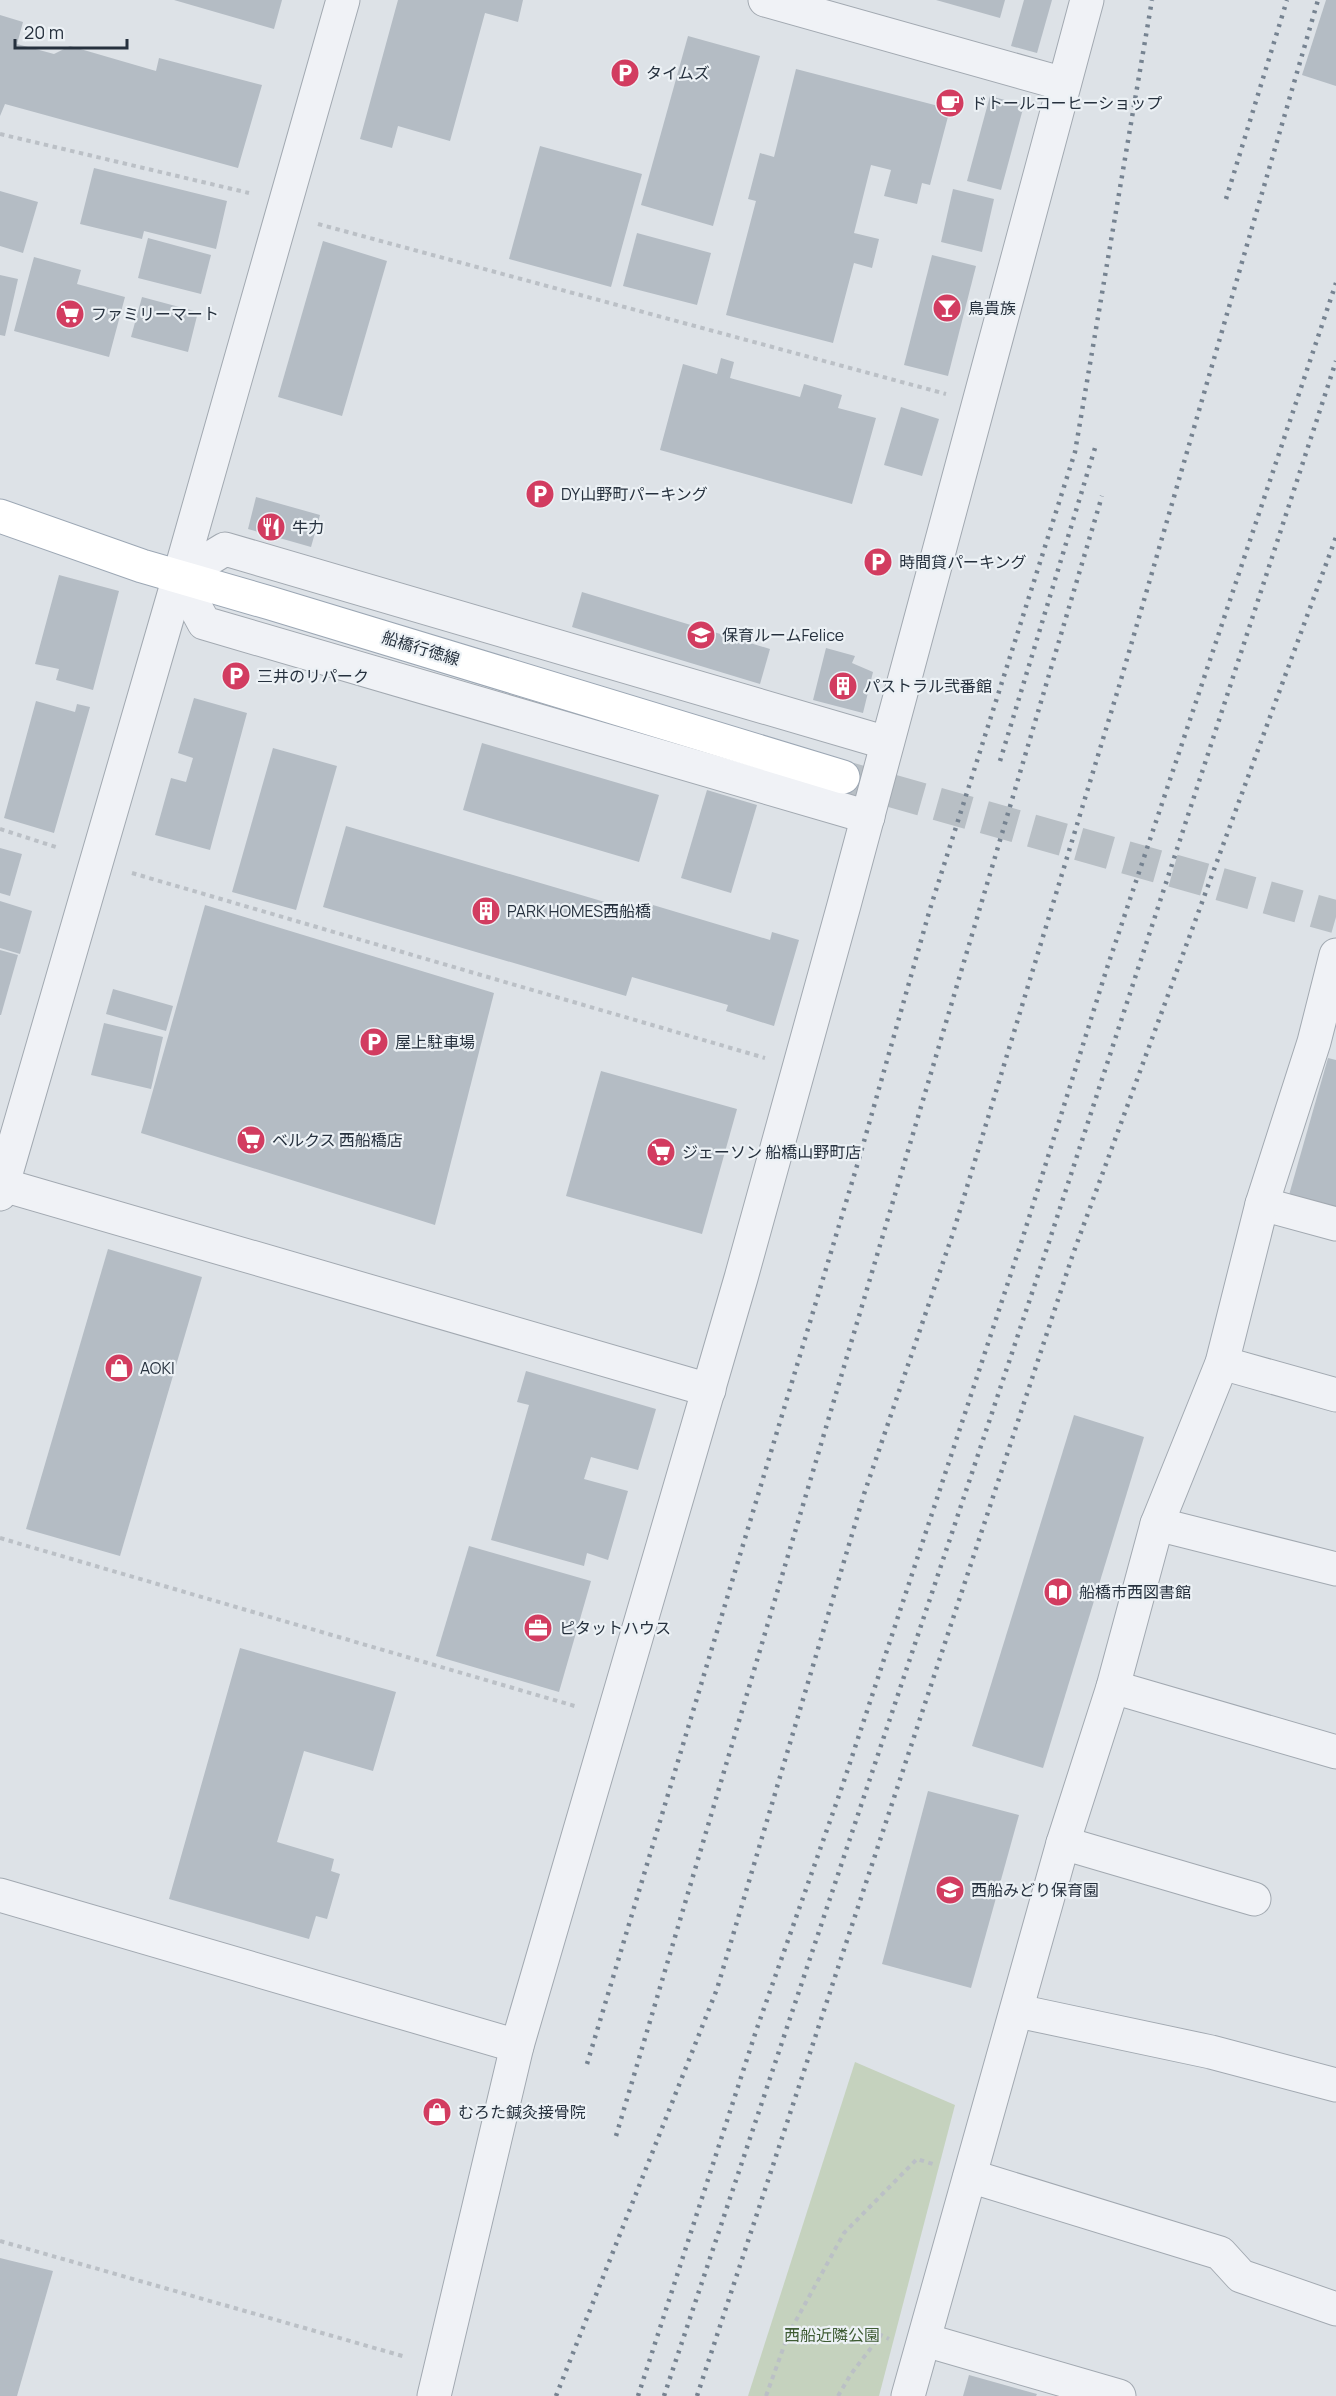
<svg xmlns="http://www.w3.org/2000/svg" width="1336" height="2396" viewBox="0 0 1336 2396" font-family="Manrope,'Noto Sans JP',sans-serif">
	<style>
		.green { fill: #c5d2be }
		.building { fill: #b4bcc4 }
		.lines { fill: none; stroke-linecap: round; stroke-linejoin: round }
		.major-tunnel { stroke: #b8bfc5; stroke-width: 33; stroke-dasharray: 33 16; stroke-linecap: butt }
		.minor-casing { stroke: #a2a9b1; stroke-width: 35 }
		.major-casing { stroke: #9ca7b4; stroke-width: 35 }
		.path { stroke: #bbc0c6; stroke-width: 4; stroke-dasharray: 4.5 4.5; stroke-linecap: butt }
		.minor { stroke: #f0f2f6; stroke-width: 33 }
		.major { stroke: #fff; stroke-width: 33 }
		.rail { stroke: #768391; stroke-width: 4.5; stroke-dasharray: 3 6; stroke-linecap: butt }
		.labels { text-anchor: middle; stroke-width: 4.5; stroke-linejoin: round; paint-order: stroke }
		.poi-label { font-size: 16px; fill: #26313e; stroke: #ecf1f5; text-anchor: start }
		.street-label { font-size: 16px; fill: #26313e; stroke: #ecf1f5 }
		.park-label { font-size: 16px; fill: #3e5b33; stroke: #ecf1f5 }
	</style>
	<rect width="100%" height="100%" fill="#dde2e7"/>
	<polygon class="green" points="855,2062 955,2105 879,2396 748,2396"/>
	<g class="building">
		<polygon points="174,0 282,0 274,29"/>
		<polygon points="398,0 523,0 518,22 485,13 450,141 398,126 392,148 360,139"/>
		<polygon points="936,0 1005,0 1000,18"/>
		<polygon points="1024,0 1052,0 1037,53 1011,46"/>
		<polygon points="1326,0 1336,0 1336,86 1302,75"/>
		<polygon points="0,15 23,22 17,44 54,54 70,46 156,71 159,58 262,85 238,168 5,104 0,116"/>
		<polygon points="688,36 760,56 713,226 641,205"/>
		<polygon points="796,69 950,109 930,185 922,183 917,204 884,196 891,170 871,165 854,233 879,239 872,268 854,263 833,343 726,315 756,201 748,199 760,153 774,157"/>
		<polygon points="990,96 1024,105 1001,190 967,181"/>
		<polygon points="540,146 642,174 611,287 509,259"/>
		<polygon points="94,168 227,201 216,249 144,231 142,239 80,224"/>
		<polygon points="953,189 994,199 982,252 941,242"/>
		<polygon points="0,191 38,202 23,253 0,246"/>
		<polygon points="637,233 711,253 697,305 623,286"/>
		<polygon points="148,238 211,255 201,294 138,278"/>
		<polygon points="323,241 387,261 342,416 278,397"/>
		<polygon points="932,255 976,266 948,376 904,365"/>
		<polygon points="34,257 81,270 77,284 125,297 109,357 14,331"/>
		<polygon points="0,275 18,279 5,336 0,335"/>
		<polygon points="142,297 198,312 188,352 131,337"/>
		<polygon points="721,358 734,362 730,378 800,397 804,384 842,395 838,408 876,418 852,504 660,450 683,364 717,374"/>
		<polygon points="901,407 939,419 922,476 884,465"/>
		<polygon points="256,497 320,515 311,547 248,529"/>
		<polygon points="59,575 119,591 93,690 56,680 59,669 35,664"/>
		<polygon points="582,592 770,649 760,684 572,627"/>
		<polygon points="826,648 855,656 852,663 873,672 863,713 813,700"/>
		<polygon points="194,698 247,713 210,850 155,835 171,778 186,782 193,758 178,753"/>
		<polygon points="36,701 75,712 77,704 90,707 54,833 4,818"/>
		<polygon points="482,743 659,795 639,862 463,810"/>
		<polygon points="273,748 337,766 296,910 232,892"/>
		<polygon points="707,790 757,805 731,893 681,878"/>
		<polygon points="346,826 649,915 653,905 770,940 772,932 799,940 774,1026 726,1011 728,1005 632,977 626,996 323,907"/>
		<polygon points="0,848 22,854 10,896 0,893"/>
		<polygon points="0,901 32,911 20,954 0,948"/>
		<polygon points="205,905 494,993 435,1225 141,1133"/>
		<polygon points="0,950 18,955 1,1015 0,1015"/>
		<polygon points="113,989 173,1006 166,1031 106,1014"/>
		<polygon points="104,1023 163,1037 151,1089 91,1075"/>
		<polygon points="1328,1058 1336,1060 1336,1209 1289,1195"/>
		<polygon points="601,1071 737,1109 702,1234 566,1196"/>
		<polygon points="108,1249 202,1277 120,1556 26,1529"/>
		<polygon points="526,1371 656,1409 638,1470 591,1457 584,1479 628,1491 608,1560 587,1553 584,1566 491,1540 529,1405 517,1402"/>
		<polygon points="1074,1415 1144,1437 1043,1768 972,1746"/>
		<polygon points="469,1546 591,1581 559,1692 436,1656"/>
		<polygon points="240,1648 396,1692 373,1771 304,1751 277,1842 334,1859 331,1871 340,1874 327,1919 316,1916 309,1939 169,1899"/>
		<polygon points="928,1791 1019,1815 971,1988 882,1964"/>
		<polygon points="0,2258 53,2271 17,2396 0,2396"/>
		<polygon points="969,2375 1037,2394 1036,2396 963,2396"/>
	</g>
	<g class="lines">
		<polyline class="major-tunnel" points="843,777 1336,917"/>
		<g class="minor-casing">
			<g id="minor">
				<polyline points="765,0 1064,84"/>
				<polyline points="868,817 204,623 179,577 225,549 887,743"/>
				<polyline points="0,1184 709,1390"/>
				<polyline points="0,1194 179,577 343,0"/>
				<polyline points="1262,1204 1336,1224"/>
				<polyline points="1222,1363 1336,1395"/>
				<polyline points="1157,1524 1336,1569"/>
				<polyline points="1113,1687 1336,1752"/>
				<polyline points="1063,1843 1254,1899"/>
				<polyline points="0,1895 517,2046"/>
				<polyline points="1018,2011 1211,2052 1336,2085"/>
				<polyline points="970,2176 1220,2253 1241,2276 1336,2309"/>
				<polyline points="925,2340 1119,2396"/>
				<polyline points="434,2396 517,2046 741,1278 844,905 1087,0"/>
				<polyline points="908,2396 1063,1843 1113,1687 1157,1524 1222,1363 1262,1204 1314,1042 1336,955"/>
			</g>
		</g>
		<g class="major-casing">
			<polyline id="major" points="0,516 142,566 270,603 843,777"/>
		</g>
		<g class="path">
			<polyline points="0,134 249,193"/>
			<polyline points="318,224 946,394"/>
			<polyline points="0,829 59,848"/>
			<polyline points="132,873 765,1058"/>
			<polyline points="0,1538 578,1707"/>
			<polyline points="0,2241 406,2357"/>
			<polyline points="766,2396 788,2335 844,2233 917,2159 936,2165"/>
			<polyline points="838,2396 851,2374 881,2335 889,2339"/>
		</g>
		<use href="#minor" class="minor"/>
		<use href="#major" class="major"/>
		<g class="rail">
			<polyline points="1226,199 1287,0"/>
			<polyline points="1000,761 1095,448"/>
			<polyline points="587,2064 859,1159 930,909 1075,452 1152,0"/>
			<polyline points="616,2136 1102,496"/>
			<polyline points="556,2396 717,1989 864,1494 953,1233 1120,683 1318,0"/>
			<polyline points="638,2396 756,2031 842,1787 1022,1240 1106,971 1336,283"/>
			<polyline points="664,2396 1048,1245 1336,361"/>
			<polyline points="697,2396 1073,1254 1336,537"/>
		</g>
	</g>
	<defs>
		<g id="parking-disc" transform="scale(1.5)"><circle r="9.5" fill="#d23c60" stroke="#ecf1f5"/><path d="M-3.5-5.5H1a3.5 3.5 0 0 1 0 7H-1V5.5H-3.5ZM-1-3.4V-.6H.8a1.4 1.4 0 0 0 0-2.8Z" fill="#fff"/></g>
		<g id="cafe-disc" transform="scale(1.5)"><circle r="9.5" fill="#d23c60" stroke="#ecf1f5"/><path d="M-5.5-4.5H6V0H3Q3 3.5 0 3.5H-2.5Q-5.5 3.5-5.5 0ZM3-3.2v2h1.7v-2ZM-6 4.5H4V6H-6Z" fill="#fff"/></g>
		<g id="bar-disc" transform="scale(1.5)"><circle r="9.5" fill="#d23c60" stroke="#ecf1f5"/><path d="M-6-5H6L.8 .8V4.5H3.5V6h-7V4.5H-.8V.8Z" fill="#fff"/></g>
		<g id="supermarket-disc" transform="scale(1.5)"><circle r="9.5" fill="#d23c60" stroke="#ecf1f5"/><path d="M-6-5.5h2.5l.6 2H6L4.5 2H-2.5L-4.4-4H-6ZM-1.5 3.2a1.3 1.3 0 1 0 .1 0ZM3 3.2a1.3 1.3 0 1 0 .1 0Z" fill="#fff"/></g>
		<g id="restaurant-disc" transform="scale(1.5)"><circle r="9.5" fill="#d23c60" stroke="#ecf1f5"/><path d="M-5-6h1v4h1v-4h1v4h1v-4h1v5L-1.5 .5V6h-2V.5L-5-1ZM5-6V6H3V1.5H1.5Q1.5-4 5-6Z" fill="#fff"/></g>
		<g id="school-disc" transform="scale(1.5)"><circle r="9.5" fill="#d23c60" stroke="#ecf1f5"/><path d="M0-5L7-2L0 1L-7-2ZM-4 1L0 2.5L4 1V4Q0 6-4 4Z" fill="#fff"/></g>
		<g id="building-disc" transform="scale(1.5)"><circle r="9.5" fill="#d23c60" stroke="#ecf1f5"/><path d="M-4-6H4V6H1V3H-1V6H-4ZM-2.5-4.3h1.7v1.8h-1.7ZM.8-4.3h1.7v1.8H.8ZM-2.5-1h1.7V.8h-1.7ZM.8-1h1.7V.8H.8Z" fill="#fff"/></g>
		<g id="shop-disc" transform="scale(1.5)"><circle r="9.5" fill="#d23c60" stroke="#ecf1f5"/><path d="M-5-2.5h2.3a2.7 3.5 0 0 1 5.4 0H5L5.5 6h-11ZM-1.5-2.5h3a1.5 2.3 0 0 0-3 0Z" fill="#fff"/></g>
		<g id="library-disc" transform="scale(1.5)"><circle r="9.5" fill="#d23c60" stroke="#ecf1f5"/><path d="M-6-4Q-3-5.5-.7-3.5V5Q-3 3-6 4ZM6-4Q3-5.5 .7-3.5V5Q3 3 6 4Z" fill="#fff"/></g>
		<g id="office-disc" transform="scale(1.5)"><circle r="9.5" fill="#d23c60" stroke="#ecf1f5"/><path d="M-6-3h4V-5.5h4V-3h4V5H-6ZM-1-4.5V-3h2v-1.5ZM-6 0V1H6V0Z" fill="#fff"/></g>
	</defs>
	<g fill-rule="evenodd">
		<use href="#parking-disc" x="625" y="73"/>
		<use href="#cafe-disc" x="950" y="103"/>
		<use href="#bar-disc" x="947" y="308"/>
		<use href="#supermarket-disc" x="70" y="314"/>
		<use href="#parking-disc" x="540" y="494"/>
		<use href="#restaurant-disc" x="271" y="527"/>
		<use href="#parking-disc" x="878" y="562"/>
		<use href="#school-disc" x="701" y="635"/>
		<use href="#parking-disc" x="236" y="676"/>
		<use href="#building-disc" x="843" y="686"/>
		<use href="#building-disc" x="486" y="911"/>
		<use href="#parking-disc" x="374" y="1042"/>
		<use href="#supermarket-disc" x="251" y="1140"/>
		<use href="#supermarket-disc" x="661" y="1152"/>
		<use href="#shop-disc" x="119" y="1368"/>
		<use href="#library-disc" x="1058" y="1592"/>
		<use href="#office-disc" x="538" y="1628"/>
		<use href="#school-disc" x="950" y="1890"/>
		<use href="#shop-disc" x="437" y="2112"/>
	</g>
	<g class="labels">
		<g class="poi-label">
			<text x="646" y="79">タイムズ</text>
			<text x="971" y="109">ドトールコーヒーショップ</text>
			<text x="968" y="314">鳥貴族</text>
			<text x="91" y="320">ファミリーマート</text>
			<text x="561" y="500">DY山野町パーキング</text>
			<text x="292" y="533">牛力</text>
			<text x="899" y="568">時間貸パーキング</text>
			<text x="722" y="641">保育ルームFelice</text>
			<text x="257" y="682">三井のリパーク</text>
			<text x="864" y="692">パストラル弐番館</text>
			<text x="507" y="917">PARK HOMES西船橋</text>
			<text x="395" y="1048">屋上駐車場</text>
			<text x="272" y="1146">ベルクス 西船橋店</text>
			<text x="682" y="1158">ジェーソン 船橋山野町店</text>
			<text x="140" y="1374">AOKI</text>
			<text x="1079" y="1598">船橋市西図書館</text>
			<text x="559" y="1634">ピタットハウス</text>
			<text x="971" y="1896">西船みどり保育園</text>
			<text x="458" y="2118">むろた鍼灸接骨院</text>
		</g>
		<g class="street-label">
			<text transform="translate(421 648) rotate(17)" y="6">船橋行徳線</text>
		</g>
		<g class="park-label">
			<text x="832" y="2341">西船近隣公園</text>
		</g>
	</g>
	<path d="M15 39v9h112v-9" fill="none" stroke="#26313e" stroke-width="3"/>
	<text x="24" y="39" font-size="18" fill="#26313e" stroke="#ecf1f5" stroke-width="4.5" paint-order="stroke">20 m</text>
</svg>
